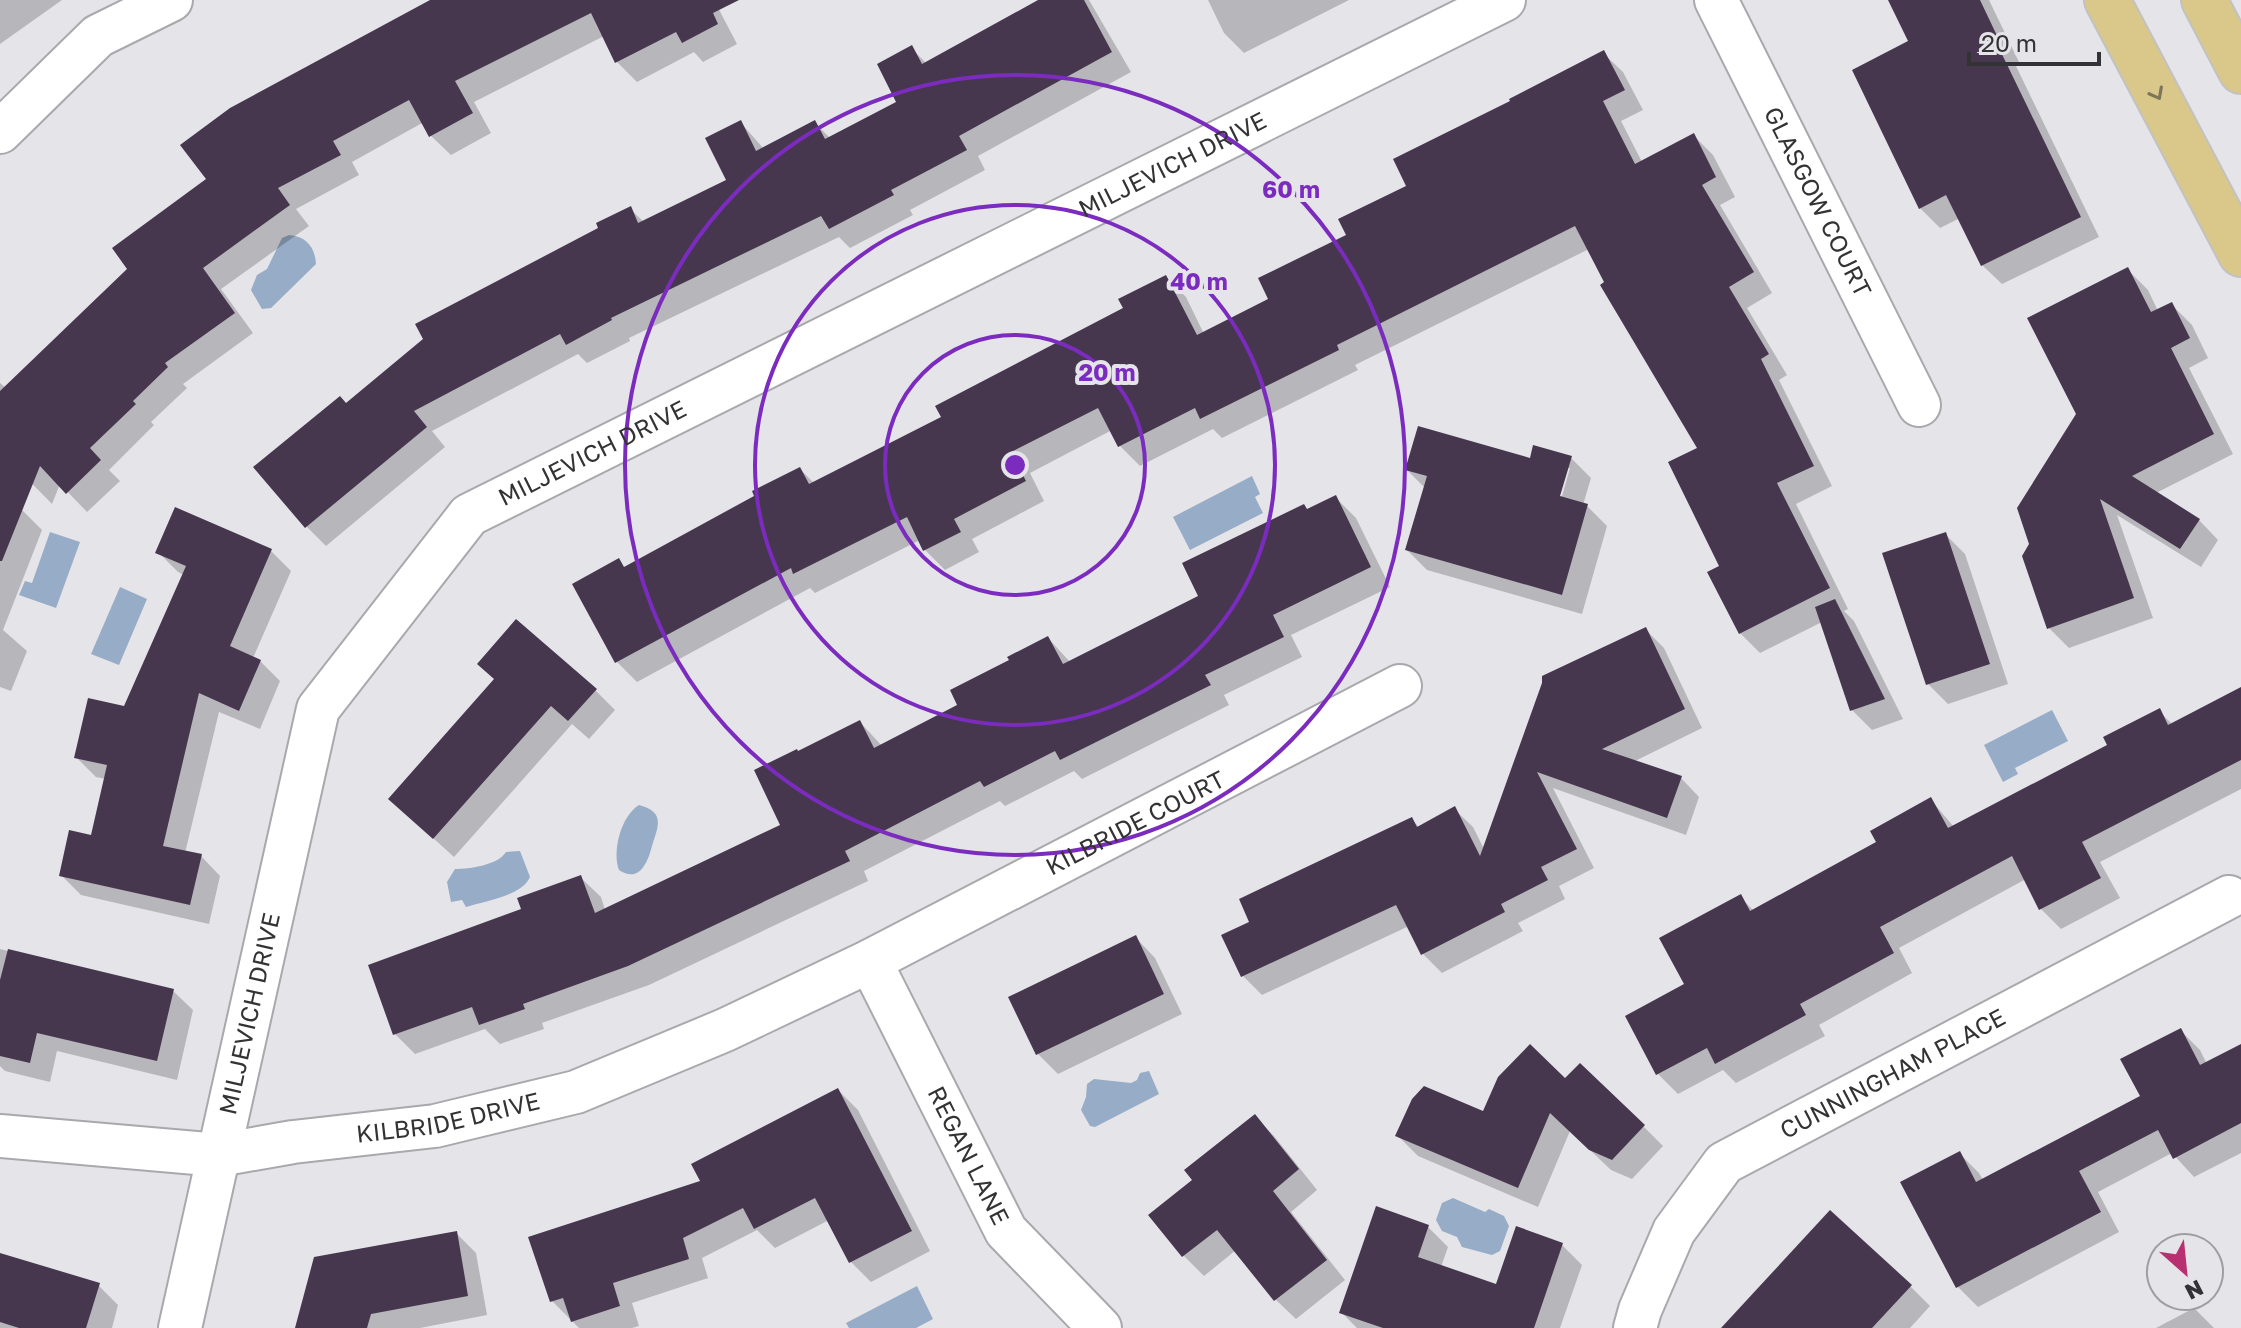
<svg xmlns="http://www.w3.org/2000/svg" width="2241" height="1328" viewBox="0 0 2241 1328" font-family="'Golos Text',sans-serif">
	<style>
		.water { fill: #97acc6 }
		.shadow { fill: #0003; fill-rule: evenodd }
		.building { fill: #46374f }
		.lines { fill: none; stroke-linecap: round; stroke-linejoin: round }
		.minor-casing { stroke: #a8a8ad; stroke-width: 46 }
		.major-casing { stroke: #c2c2c2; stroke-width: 48 }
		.minor { stroke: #fff; stroke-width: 42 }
		.major { stroke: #d9c889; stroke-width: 44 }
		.oneway { stroke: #7e765b }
		.ring { fill: none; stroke: #7b2cbf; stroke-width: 4 }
		.labels { text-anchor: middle; stroke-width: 8; stroke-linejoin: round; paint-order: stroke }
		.street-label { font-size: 24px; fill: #333335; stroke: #e5e4e9 }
		.centre { fill: #7b2cbf; stroke: #e5e4e9; stroke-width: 4 }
		.ring-label { font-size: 24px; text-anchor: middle; font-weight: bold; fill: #7b2cbf; stroke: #e5e4e9; stroke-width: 8; stroke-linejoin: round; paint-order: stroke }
	</style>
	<rect width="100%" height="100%" fill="#e5e4e9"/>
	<g class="water">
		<path d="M289,235C306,236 315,247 316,264L271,308L262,309L251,290L257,275L267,269L282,238Z"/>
		<polygon points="1252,476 1260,494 1255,497 1263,513 1190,550 1173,517"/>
		<polygon points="50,532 80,542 56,608 19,595 25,581 32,583"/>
		<polygon points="120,587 147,599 119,665 91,654"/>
		<polygon points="2052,710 2068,741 2015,768 2018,774 2003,782 1984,745"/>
		<path d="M639,805C666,812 658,827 652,846C648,861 640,884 619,870C612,851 621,816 639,805Z"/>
		<path d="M520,851L530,877C522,896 484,901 466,907L462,900L451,902L447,882L455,869C470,869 498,865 506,852Z"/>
		<polygon points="1149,1071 1159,1094 1095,1127 1090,1126 1081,1110 1086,1097 1087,1084 1094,1079 1131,1083 1137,1080 1140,1073"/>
		<polygon points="1453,1198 1485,1212 1489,1209 1504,1216 1509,1226 1500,1251 1492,1255 1462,1247 1457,1237 1442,1231 1436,1220 1442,1203"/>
		<polygon points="917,1286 933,1319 916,1328 849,1328 846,1323"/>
	</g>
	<g class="shadow">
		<polygon points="0,0 62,0 0,44"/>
		<polygon points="440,0 714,0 737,44 703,62 694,52 637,82 617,62 604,36 474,102 491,133 451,155 431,136 424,122 352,162 359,175 296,209 309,226 221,289 253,333 183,384 187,388 151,422 154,425 109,470 120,481 87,512 60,484 52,504 0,451 0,383 6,388 130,270 209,180"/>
		<polygon points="1043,0 1089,0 1131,72 978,156 985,170 910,210 913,215 850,248 839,237 629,338 630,341 587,363 578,354 432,431 445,447 326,546 306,526 346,405 630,209 644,222 728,181 741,123 764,149 814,122 830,138 899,103 911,48 927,64"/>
		<polygon points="1208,0 1349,0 1244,53 1224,33"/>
		<polygon points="1890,0 1989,0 2019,62 2015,64 2099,237 2002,284 1982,265 1960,218 1940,228 1920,208 1911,42"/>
		<polygon points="1603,53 1623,72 1643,110 1621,121 1642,162 1693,135 1713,155 1735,197 1720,205 1772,293 1747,308 1787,375 1779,380 1832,486 1796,504 1848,609 1844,611 1854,621 1903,719 1872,730 1852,710 1822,622 1760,653 1740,633 1722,566 1700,448 1589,249 1355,365 1358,370 1222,438 1213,429 1140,466 1120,446 1112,430 1030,473 1044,501 972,539 979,552 945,570 925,550 920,540 815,593 810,588 637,682 617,662 618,561 625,568 757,497 800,469 814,483 943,418 1125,309 1166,277 1186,297 1204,334 1271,300 1513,102"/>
		<polygon points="2128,270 2148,290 2158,311 2172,305 2192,325 2208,358 2189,368 2233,454 2156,493 2199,520 2218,540 2201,567 2117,515 2153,618 2069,648 2049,628 2032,544"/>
		<path d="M1571,458L1591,478L1583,505L1587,506L1607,526L1582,614L1427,570L1407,550L1425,488L1407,470ZM1566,468H1570L1559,507L1555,505Z"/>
		<polygon points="1336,498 1356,518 1390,587 1291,635 1302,657 1224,695 1229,705 1082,779 1074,771 1005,806 1000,801 864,871 868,881 649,985 542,1023 544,1029 500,1044 485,1029 415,1054 395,1034 524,910 581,878 601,897 605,910 783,826 798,753 860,722 882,746 960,706 1011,661 1048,638 1071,663 1201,597 1309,511"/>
		<polygon points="0,502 22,510 42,530 3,630 27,651 11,691 0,687"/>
		<polygon points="1945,534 1965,554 2008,684 1948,704 1928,684"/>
		<polygon points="271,551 291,571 253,658 260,661 280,681 260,729 219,712 185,853 201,856 220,876 209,924 81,895 61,875 93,838 106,779 96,777 76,757 125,709 184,575 178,572 158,552"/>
		<polygon points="1645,629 1664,648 1702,728 1633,762 1681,778 1699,797 1686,835 1553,788 1594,868 1559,886 1565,899 1518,923 1523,931 1442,973 1423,954 1409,926 1262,995 1243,976 1411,819 1419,827 1454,809 1473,827 1484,849 1544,684"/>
		<polygon points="496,680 595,690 615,710 589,739 572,724 454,857 411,818"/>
		<polygon points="2241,690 2241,789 2100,862 2120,898 2061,929 2041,909 2026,879 1899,948 1912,973 1819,1025 1825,1036 1736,1083 1723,1070 1678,1094 1658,1074 1627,1016 1687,985 1740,897 1754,911 1879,843 1931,800 1954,827 2110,746 2159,711 2173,725"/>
		<polygon points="1136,938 1155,958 1182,1014 1058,1074 1038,1054"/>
		<polygon points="0,949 173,991 193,1010 177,1080 57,1051 50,1082 5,1071 0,1066"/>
		<polygon points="2181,1031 2200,1050 2207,1064 2241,1046 2241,1153 2194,1177 2172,1153 2098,1192 2119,1232 1978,1307 1958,1287 1903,1183 1959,1153 1979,1173 1983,1180 2143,1097"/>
		<polygon points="1566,1081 1643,1126 1663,1146 1632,1179 1611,1170 1570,1131 1538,1207 1418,1156 1398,1136 1484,1114"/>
		<polygon points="838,1090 858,1110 930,1251 871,1282 851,1262 829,1220 775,1248 757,1230 702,1258 708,1278 632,1303 639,1326 632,1328 579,1328 552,1301 703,1183"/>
		<polygon points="1254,1116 1274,1136 1317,1190 1291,1212 1345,1280 1296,1319 1276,1300 1236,1250 1204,1276 1184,1256 1151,1215 1195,1180"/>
		<polygon points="1428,1227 1448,1247 1441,1267 1497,1286 1562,1245 1582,1265 1560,1328 1357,1328 1341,1312"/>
		<polygon points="456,1233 476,1253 487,1315 420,1328 297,1328"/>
		<polygon points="0,1255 98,1285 118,1305 112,1328 0,1328"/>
		<polygon points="1910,1286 1930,1306 1910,1328 1724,1328"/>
		<polygon points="2194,1308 2214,1328 2156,1328"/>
	</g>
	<g class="building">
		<polygon points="430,0 739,0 713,13 718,24 682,43 676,32 615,63 591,13 455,81 473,113 429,137 409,100 333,141 341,155 278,188 290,205 203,268 235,313 165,363 168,367 133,401 136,404 90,448 101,460 66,494 40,466 2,561 0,561 0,391 127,269 112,248 206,179 180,145 230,108"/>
		<polygon points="1038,0 1084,0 1112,52 959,136 967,150 891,190 894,195 829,229 821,216 611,318 612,320 566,345 560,334 414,411 427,427 305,528 253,467 340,396 346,403 423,339 415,324 598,228 596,223 631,206 638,223 726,180 705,138 741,120 756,151 815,120 825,139 896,102 877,64 912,45 922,64"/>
		<polygon points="1888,0 1980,0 2000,42 1997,44 2081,217 1981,266 1946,195 1919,209 1852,70 1908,41"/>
		<polygon points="1604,50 1625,90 1603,101 1635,164 1694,133 1716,177 1702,185 1754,272 1729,287 1769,354 1761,359 1814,466 1777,483 1830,588 1739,634 1707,572 1719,566 1668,462 1697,448 1600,285 1604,282 1575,226 1337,345 1339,350 1200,419 1195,408 1118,447 1098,408 1011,452 1026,481 954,519 961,532 923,551 907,517 793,574 791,568 615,663 572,584 619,558 624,567 754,496 752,491 800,467 809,484 941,417 935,406 1123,308 1118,299 1166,275 1197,335 1268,299 1258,278 1346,235 1338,219 1406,186 1393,159 1510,101 1509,99"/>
		<polygon points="2128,267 2151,312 2172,302 2190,338 2171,348 2214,434 2132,476 2200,519 2180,549 2100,499 2134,598 2047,629 2022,556 2029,544 2017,508 2076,414 2027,318"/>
		<polygon points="1418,426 1530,458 1533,445 1572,456 1560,496 1588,504 1562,595 1405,550 1427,476 1405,470"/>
		<polygon points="1336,495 1371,567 1273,615 1284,637 1205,675 1211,685 1060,760 1055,751 984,787 980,781 845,851 850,861 628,966 523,1004 525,1009 479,1025 472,1007 393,1035 368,965 521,909 517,898 581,875 595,913 780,825 754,770 797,749 798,751 860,720 874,748 957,705 950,690 1009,660 1007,657 1048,636 1063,664 1198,596 1182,563 1304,504 1307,509"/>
		<polygon points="175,507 272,549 230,646 261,660 239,711 199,693 163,846 202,854 190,905 59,876 69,830 91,835 107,765 74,758 88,698 124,706 186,566 155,553"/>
		<polygon points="1946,532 1990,664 1926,685 1882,553"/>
		<polygon points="1835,599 1885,699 1850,711 1815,607"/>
		<polygon points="516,619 597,689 568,721 551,706 433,839 388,799 494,679 477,664"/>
		<polygon points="1646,627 1685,709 1602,749 1682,776 1667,818 1537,772 1577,849 1541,867 1548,880 1501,904 1505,912 1421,955 1396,905 1241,977 1221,935 1249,922 1239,899 1412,817 1417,827 1455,806 1480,856 1542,683 1542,676"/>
		<polygon points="2241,687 2241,760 2082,842 2101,878 2039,910 2012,856 1880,927 1894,953 1800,1004 1806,1015 1715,1064 1707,1048 1656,1075 1625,1016 1684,984 1659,938 1741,894 1750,911 1876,842 1870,831 1931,797 1948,828 2107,745 2103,737 2160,708 2168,725"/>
		<polygon points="1136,935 1164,994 1036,1055 1008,997"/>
		<polygon points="8,949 174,989 157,1061 37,1033 30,1063 0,1056 0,980"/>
		<polygon points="2181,1028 2200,1065 2241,1044 2241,1123 2173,1159 2158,1130 2079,1171 2101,1212 1956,1288 1900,1182 1960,1151 1976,1182 2140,1096 2120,1059"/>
		<polygon points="1530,1044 1565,1078 1580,1063 1645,1125 1612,1160 1589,1150 1550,1113 1518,1188 1395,1136 1412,1099 1424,1086 1483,1111 1498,1077"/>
		<polygon points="838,1088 912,1231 849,1263 815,1198 754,1229 743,1208 683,1238 689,1259 613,1283 620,1306 571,1322 563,1298 550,1302 528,1237 700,1181 691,1164"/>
		<polygon points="1255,1114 1299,1169 1273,1191 1327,1260 1274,1301 1217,1230 1182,1257 1148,1215 1192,1180 1184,1170"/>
		<polygon points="1376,1206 1429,1225 1418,1257 1496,1284 1516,1226 1563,1243 1534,1328 1383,1328 1339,1313"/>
		<polygon points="1830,1210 1912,1285 1872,1328 1721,1328"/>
		<polygon points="457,1231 468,1296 371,1314 367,1328 295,1328 314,1257"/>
		<polygon points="0,1253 100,1283 86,1328 19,1328 0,1322"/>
	</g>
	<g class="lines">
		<g class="minor-casing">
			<g id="minor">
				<path id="s1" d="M1716,0L1919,405"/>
				<polyline points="0,132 98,36 171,0"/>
				<path id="s2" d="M870,961L1006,1231L1100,1328"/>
				<path id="s3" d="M0,1136L219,1155L293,1142L435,1126L576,1092L725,1030L870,961L1400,686"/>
				<path id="s4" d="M180,1328L318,709L469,515L1504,0"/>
				<path id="s5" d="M1635,1328L1640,1310L1674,1231L1724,1163L2229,897"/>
			</g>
		</g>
		<g class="major-casing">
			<g id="major">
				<polyline points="2107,0 2241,254"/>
				<polyline points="2204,0 2241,71"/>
			</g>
		</g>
		<use href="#minor" class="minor"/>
		<use href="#major" class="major"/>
	</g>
	<defs><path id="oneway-chevron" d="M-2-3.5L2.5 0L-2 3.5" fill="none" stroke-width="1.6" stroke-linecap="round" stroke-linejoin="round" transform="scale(2)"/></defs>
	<use class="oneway" href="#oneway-chevron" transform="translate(2157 94) rotate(62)"/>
	<g class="ring">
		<circle cx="1015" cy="465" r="130"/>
		<circle cx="1015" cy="465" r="260"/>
		<circle cx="1015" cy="465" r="390"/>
	</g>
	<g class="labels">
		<g class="street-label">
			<text dy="8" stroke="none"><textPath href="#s4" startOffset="1666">MILJEVICH DRIVE</textPath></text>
			<text dy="8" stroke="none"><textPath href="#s1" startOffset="226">GLASGOW COURT</textPath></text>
			<text dy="8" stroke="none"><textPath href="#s4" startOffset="1018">MILJEVICH DRIVE</textPath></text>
			<text dy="8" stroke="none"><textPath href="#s3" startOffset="1204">KILBRIDE COURT</textPath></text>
			<text dy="8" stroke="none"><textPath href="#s4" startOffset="322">MILJEVICH DRIVE</textPath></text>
			<text dy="8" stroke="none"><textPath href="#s5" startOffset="380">CUNNINGHAM PLACE</textPath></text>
			<text dy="8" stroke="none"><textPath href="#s3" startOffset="452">KILBRIDE DRIVE</textPath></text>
			<text dy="8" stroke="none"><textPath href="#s2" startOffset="218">REGAN LANE</textPath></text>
		</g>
	</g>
	<circle cx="1015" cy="465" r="12" class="centre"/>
	<g class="ring-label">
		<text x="1291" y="198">60 m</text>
		<text x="1199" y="290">40 m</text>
		<text x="1107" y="381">20 m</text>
	</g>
	<g transform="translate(2185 1272) rotate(153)"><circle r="38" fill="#e5e4e9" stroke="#9e9da1" stroke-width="2"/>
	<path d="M0-6L14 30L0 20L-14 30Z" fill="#b83070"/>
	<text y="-12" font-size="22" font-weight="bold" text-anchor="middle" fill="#333335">N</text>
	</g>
	<path d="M1969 52v12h130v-12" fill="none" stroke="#333335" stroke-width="4"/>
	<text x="1981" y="52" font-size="24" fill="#333335" stroke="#e5e4e9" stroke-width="6" paint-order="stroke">20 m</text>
</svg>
